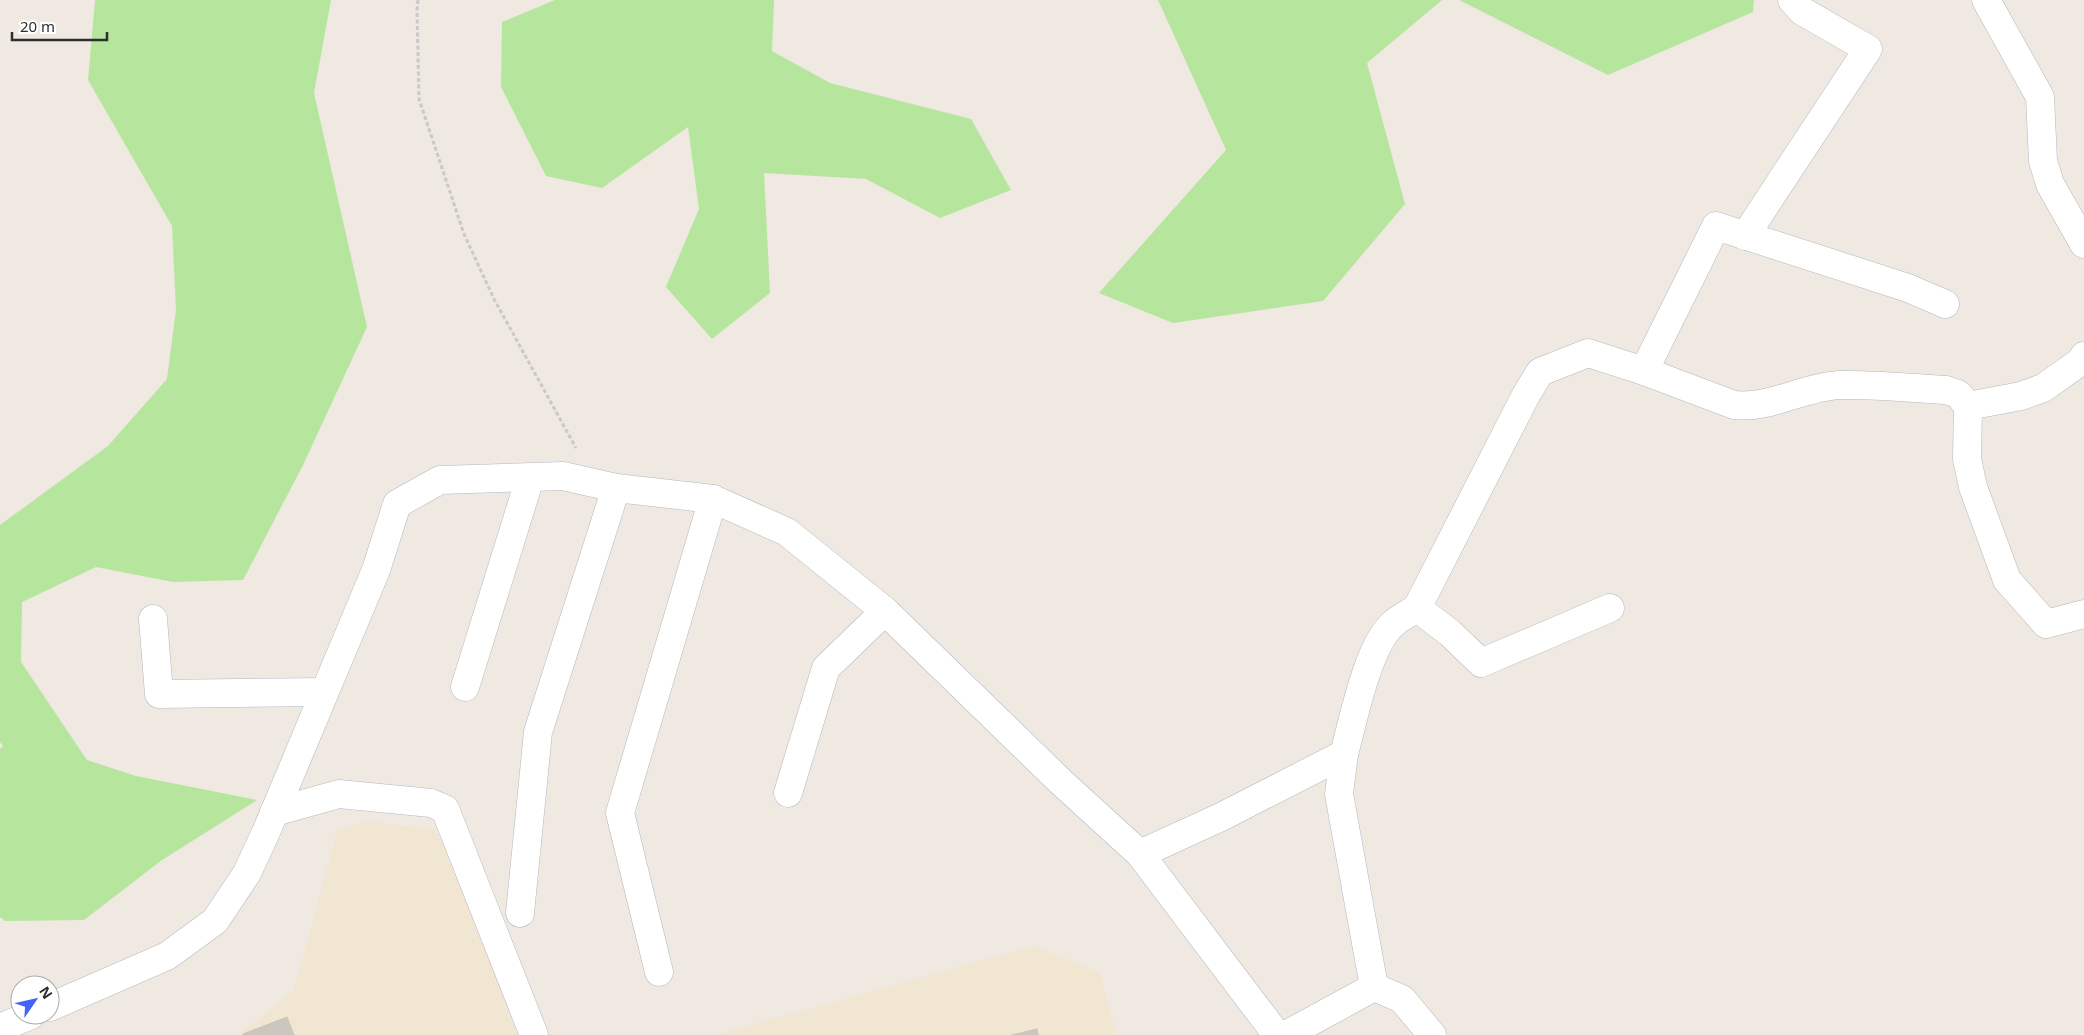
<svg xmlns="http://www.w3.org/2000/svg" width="2084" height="1035" viewBox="0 0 2084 1035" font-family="'Noto Sans',sans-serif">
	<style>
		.education { fill: #f0e6d1 }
		.green { fill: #b6e59e }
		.building { fill: #cbc7bf; stroke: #cbc5ba }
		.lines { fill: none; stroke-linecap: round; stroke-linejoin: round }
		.minor-casing { stroke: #b4b7c1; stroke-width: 29 }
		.path { stroke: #c9c9c9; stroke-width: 3; stroke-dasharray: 4 2.5; stroke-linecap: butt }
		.minor { stroke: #fff; stroke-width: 28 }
	</style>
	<rect width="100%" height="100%" fill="#efe9e1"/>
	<g class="education">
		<polygon points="368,821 435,830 458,872 517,1035 239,1035 294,990 337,831"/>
		<polygon points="1034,946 1100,973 1117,1035 716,1035"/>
	</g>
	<g class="green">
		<polygon points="95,0 331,0 314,93 367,327 303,465 243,580 173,582 96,567 22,602 21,662 87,760 136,776 257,800 162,860 84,920 5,921 0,917 0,749 3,746 0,742 0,525 108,446 167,379 176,310 172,226 88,80"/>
		<polygon points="555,0 774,0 772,51 830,83 971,119 1011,190 940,218 866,179 764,173 770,293 712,339 666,287 699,209 688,127 602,188 546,176 501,87 502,22"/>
		<polygon points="1158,0 1442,0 1367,63 1405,204 1323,301 1173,323 1099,293 1226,150"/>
		<polygon points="1459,0 1754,0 1753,12 1608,75"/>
	</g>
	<g class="building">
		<polygon points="287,1017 294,1035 243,1035 243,1034"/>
		<polygon points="1037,1029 1038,1035 1012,1035"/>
	</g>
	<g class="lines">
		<g class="minor-casing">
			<g id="minor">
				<polyline points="1986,0 2040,97 2043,161 2050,184 2084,244"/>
				<polyline points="1745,236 1868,49 1802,11 1792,0"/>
				<polyline points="1644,371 1716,226 1908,288 1945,304"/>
				<polyline points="1968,406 2021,396 2043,388 2080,362 2084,356"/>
				<polyline points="1417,608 1450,633 1481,663 1610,608"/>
				<polyline points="153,619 159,694 324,692"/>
				<polyline points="465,687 530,478"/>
				<polyline points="788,793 826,668 885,611"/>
				<polyline points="274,812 339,794 431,803 445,809 534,1035"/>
				<path d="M1140,854L1221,817L1344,754C1353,721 1368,644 1394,623C1401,617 1410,613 1417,608L1526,395L1540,372L1588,353L1644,371L1734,405C1770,409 1803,387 1839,385C1874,384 1911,388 1946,390L1958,394L1968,406L1967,459L1973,487L2007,580L2046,624L2084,614"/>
				<polyline points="520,913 538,732 616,488"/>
				<polyline points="659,972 620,813 713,499"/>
				<polyline points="1374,987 1402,999 1432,1035"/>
				<polyline points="50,1007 167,956 215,921 247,873 266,832 376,570 397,504 440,480 563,476 616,488 713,499 787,532 885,611 1060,781 1140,854 1277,1035"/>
				<polyline points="0,1028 31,1015"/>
				<polyline points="1286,1035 1374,987 1339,794 1344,754"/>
			</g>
		</g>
		<polyline class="path" points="418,0 417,10 419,99 464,234 494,299 576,448"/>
		<use href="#minor" class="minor"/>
	</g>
	<g transform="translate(35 1000) rotate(56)"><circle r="24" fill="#ffffff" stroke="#ababab"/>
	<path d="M0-4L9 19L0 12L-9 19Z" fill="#4264fb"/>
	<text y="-8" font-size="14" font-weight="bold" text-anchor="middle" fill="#2e2e2e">N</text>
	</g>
	<path d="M12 32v8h95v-8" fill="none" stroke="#2e2e2e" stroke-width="2.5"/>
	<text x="20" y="32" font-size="15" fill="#2e2e2e" stroke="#ffffff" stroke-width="4" paint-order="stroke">20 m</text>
</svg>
